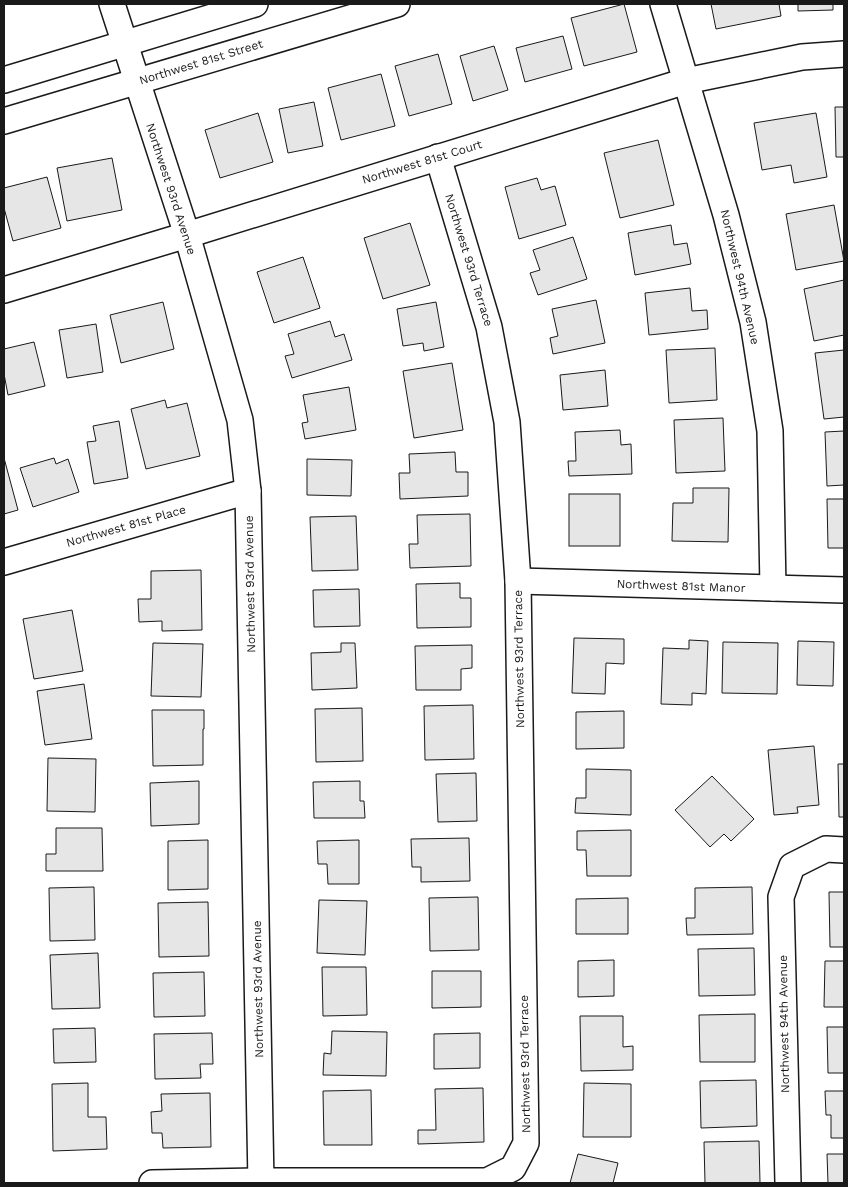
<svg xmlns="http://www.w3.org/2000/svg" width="848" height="1187" viewBox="0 0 848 1187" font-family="'Work Sans',sans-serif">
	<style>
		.building { fill: #e6e6e6; stroke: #1a1a1a }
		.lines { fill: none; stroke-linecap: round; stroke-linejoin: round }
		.minor-casing { stroke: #1a1a1a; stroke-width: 28 }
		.minor { stroke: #fff; stroke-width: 25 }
		.labels { text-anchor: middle; stroke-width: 4; stroke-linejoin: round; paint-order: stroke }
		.street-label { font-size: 12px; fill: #1a1a1a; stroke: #fff }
	</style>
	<rect width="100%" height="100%" fill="#fff"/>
	<g class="building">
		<polygon points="624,4 637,52 584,66 571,18"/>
		<polygon points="711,4 779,4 781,16 716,29"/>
		<polygon points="798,4 833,4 833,10 798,11"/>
		<polygon points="563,36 572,69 525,82 516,48"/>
		<polygon points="494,46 508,90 473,101 460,56"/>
		<polygon points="438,54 452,104 409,116 395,66"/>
		<polygon points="381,74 395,126 341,140 328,88"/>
		<polygon points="314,102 323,146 288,153 279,109"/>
		<polygon points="835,107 844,107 844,157 836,157"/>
		<polygon points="258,113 273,162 220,178 205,130"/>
		<polygon points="816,113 827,177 794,183 791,165 762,170 754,123"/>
		<polygon points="658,140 674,205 620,218 604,153"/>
		<polygon points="112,158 122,210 67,221 57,168"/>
		<polygon points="47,177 61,228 13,241 4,208 4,188"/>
		<polygon points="537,178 541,190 555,186 566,225 519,239 505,187"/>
		<polygon points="834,205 844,261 796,270 786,214"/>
		<polygon points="410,223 430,285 383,299 364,238"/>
		<polygon points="671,225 674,245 687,243 691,264 635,275 628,233"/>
		<polygon points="573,237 587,279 538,295 530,273 540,270 533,250"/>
		<polygon points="303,257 320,308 274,323 257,272"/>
		<polygon points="844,280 844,335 814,341 804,289"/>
		<polygon points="690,288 692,311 707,310 708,329 649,335 645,293"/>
		<polygon points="596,300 605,343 553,354 550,338 558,336 552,309"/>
		<polygon points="163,302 174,349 121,363 110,315"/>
		<polygon points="436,302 444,347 424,351 423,343 403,346 397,309"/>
		<polygon points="330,321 335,337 344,334 352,360 292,378 285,356 294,354 288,334"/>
		<polygon points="96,324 103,372 67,378 59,330"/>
		<polygon points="34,342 45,386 8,395 4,374 4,349"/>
		<polygon points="715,348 717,400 669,403 666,350"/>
		<polygon points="844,350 844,417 824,419 815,353"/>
		<polygon points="452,363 463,430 414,438 403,371"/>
		<polygon points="605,370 608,406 563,410 560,375"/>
		<polygon points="349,387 356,430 305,439 302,423 308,422 303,395"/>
		<polygon points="165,400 167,408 187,403 200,456 146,469 131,409"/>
		<polygon points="723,418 725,471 676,473 674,420"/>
		<polygon points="119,421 128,478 94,484 87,442 96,441 93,426"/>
		<polygon points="620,430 621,445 631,444 632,474 569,476 568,461 576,461 575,432"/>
		<polygon points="844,431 844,485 827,486 825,432"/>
		<polygon points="455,452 456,472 468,472 468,496 400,499 399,473 410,473 409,454"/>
		<polygon points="4,458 18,510 4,514"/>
		<polygon points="54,458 56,464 68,459 79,492 33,507 20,468"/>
		<polygon points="307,459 352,460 351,496 307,495"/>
		<polygon points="693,488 729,488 728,542 672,541 673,503 693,503"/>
		<rect x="569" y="494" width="51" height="52"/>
		<polygon points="827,499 844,499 844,548 828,548"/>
		<polygon points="470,514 471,566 410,568 409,544 418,544 417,515"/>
		<polygon points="356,516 358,570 312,571 310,517"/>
		<polygon points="201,570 202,630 162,631 162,621 139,622 138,599 151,599 151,571"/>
		<polygon points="460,583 460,598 471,598 471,627 417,628 416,584"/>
		<polygon points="359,589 360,626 314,627 313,590"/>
		<polygon points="72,610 83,671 34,679 23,619"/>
		<polygon points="574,638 624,639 624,664 606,663 605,694 572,693"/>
		<polygon points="689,640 708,641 706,694 692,693 692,705 661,704 663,648 689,649"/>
		<polygon points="798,641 834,642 833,686 797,685"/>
		<polygon points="723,642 778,643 777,694 722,693"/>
		<polygon points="153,643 203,644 201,697 151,696"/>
		<polygon points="341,643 355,643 357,688 312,690 311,653 341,652"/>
		<polygon points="472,645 472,668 461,669 461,690 416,690 415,646"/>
		<polygon points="84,684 92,739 45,745 37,691"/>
		<polygon points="473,705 474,759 425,760 424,706"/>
		<polygon points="362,708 363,761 316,762 315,709"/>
		<polygon points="152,710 204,710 204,729 203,729 203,765 153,766"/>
		<polygon points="624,711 624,748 576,749 576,712"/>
		<polygon points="814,746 819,805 797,807 798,813 774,815 768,750"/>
		<polygon points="48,758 96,759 95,812 47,811"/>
		<polygon points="838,764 844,764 844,817 839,817"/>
		<polygon points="586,769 631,770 631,815 575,813 576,798 586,798"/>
		<polygon points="476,773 477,821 438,822 436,774"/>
		<polygon points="712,776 754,819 731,841 724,834 710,847 675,810"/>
		<polygon points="199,781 199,824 151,826 150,783"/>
		<polygon points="360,781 360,801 364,801 365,818 314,818 313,782"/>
		<polygon points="56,828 102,828 103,871 46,871 46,854 56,854"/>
		<polygon points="631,830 631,876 587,876 586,850 577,850 577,831"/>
		<polygon points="469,838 470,881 421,882 421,867 412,867 411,839"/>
		<polygon points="208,840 208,889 168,890 168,841"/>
		<polygon points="359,840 359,884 328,884 327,864 318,864 317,841"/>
		<polygon points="94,887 95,940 50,941 49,888"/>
		<polygon points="752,887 753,934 687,935 686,918 695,918 695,888"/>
		<polygon points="829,892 844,892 844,947 830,947"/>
		<polygon points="478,897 479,950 430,951 429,898"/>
		<polygon points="628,898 628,934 576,934 576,899"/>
		<polygon points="319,900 367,901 365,955 317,953"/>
		<polygon points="208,902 209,956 159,957 158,903"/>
		<polygon points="754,948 755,995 699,996 698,949"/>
		<polygon points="98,953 100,1008 52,1009 50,955"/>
		<polygon points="614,960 614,996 578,997 578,961"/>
		<polygon points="825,961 844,961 844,1007 824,1007"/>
		<polygon points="322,967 366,967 367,1015 323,1016"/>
		<polygon points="432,971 481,971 481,1007 432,1008"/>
		<polygon points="204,972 205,1016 154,1017 153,973"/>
		<polygon points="755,1014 755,1062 700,1062 699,1015"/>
		<polygon points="580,1016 623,1016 623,1047 633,1046 633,1070 581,1071"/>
		<polygon points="827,1027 844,1027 844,1073 828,1073"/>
		<polygon points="95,1028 96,1062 54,1063 53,1029"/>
		<polygon points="332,1031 387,1032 386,1076 323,1075 324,1053 331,1054"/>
		<polygon points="212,1033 213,1064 200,1064 201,1078 155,1079 154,1034"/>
		<polygon points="480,1033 480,1068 434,1069 434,1034"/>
		<polygon points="756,1080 757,1126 701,1128 700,1081"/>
		<polygon points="88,1083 88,1117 106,1117 107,1149 53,1151 52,1084"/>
		<polygon points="584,1083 631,1084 631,1137 583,1137"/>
		<polygon points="483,1088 484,1142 418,1144 418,1130 436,1130 435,1089"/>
		<polygon points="371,1090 372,1145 324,1145 323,1091"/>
		<polygon points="825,1091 844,1091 844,1138 831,1138 831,1115 826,1115"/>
		<polygon points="210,1093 211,1147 163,1148 162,1133 152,1133 151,1112 162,1111 161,1094"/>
		<polygon points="759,1141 760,1183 705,1183 704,1142"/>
		<polygon points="578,1154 618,1163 613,1183 570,1183"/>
		<polygon points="827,1154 844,1154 844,1183 828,1183"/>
	</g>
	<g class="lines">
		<g class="minor-casing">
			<g id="minor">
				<polyline points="112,4 187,235 240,420 248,491 261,1183"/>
				<polyline points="663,4 726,215 753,322 770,431 773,588"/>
				<polyline points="4,80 255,4"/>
				<polyline points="4,121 397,4"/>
				<polyline points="4,290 187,235 686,81 802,57 844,54"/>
				<polyline points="4,562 248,491"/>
				<polyline points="518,581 844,590"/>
				<polyline points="152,1183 261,1181 487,1181 513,1168 526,1143 518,581 507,422 489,327 438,157"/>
				<polyline points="788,1183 781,897 792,866 826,849 844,850"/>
			</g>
		</g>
		<use href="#minor" class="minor"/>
	</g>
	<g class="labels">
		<g class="street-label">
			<text transform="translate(201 62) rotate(-17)" y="4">Northwest 81st Street</text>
			<text transform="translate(422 162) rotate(-17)" y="4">Northwest 81st Court</text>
			<text transform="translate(171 189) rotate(72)" y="4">Northwest 93rd Avenue</text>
			<text transform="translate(469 260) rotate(73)" y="4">Northwest 93rd Terrace</text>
			<text transform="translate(740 277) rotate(77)" y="4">Northwest 94th Avenue</text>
			<text transform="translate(126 526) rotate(-16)" y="4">Northwest 81st Place</text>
			<text transform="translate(250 584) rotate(-91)" y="4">Northwest 93rd Avenue</text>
			<text transform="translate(681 586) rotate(2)" y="4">Northwest 81st Manor</text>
			<text transform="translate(519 659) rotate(-91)" y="4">Northwest 93rd Terrace</text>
			<text transform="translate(258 989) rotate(-91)" y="4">Northwest 93rd Avenue</text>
			<text transform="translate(784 1024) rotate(-91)" y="4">Northwest 94th Avenue</text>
			<text transform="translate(525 1064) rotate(-91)" y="4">Northwest 93rd Terrace</text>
		</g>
	</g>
	<rect width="848" height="1187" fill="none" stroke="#1a1a1a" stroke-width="10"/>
</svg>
